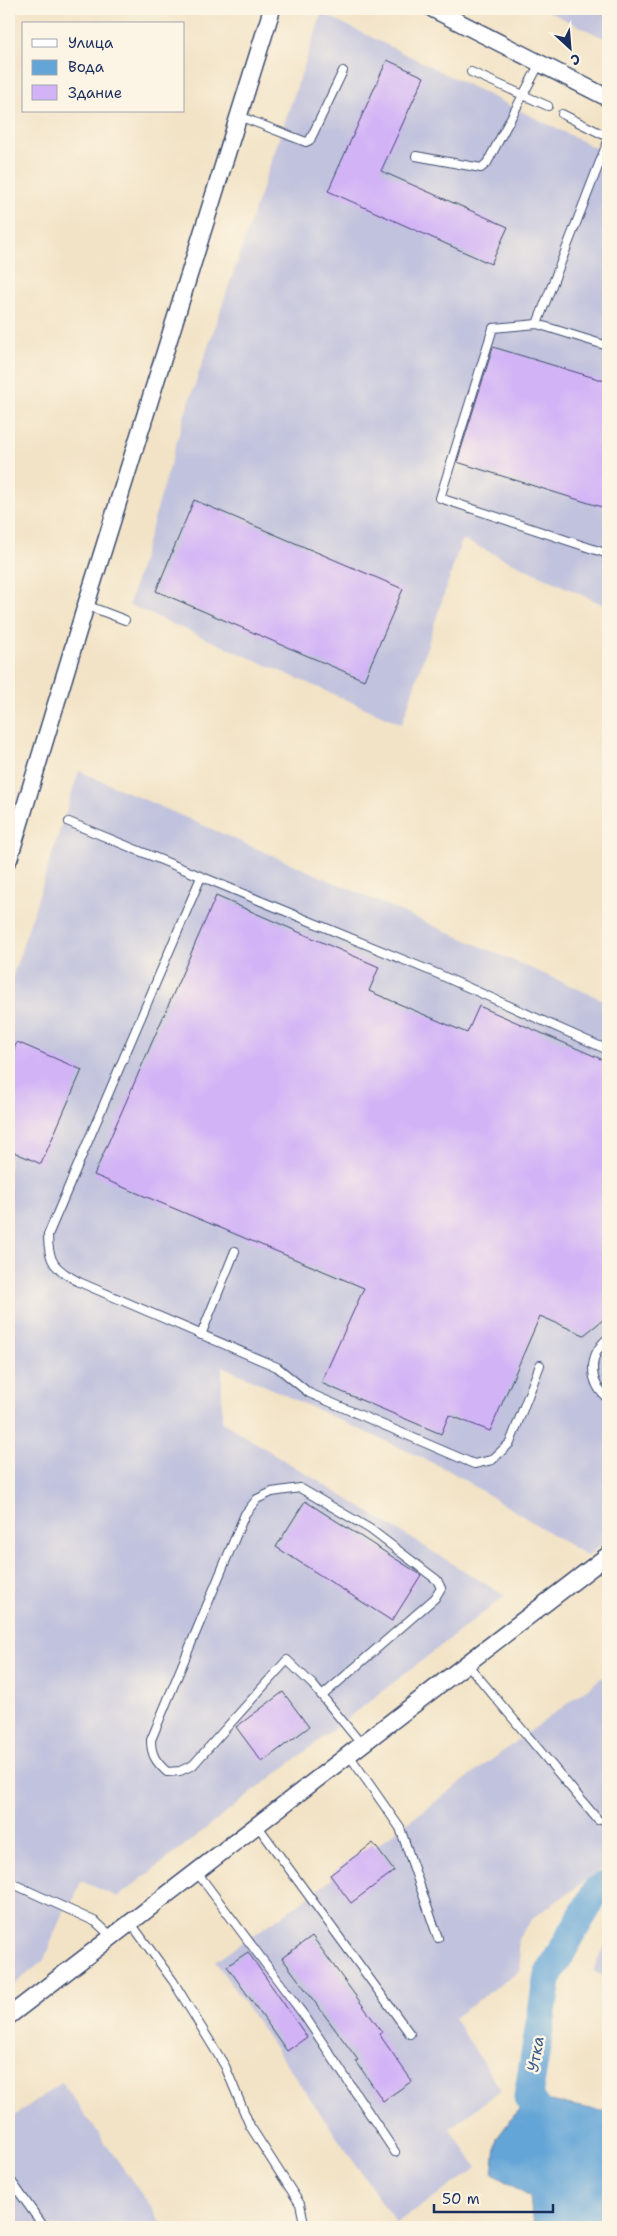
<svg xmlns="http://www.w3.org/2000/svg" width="617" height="2236" viewBox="0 0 617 2236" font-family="'Shantell Sans',sans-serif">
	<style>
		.industrial { fill: #c1c2dd }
		.water { fill: #64a5d7; stroke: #406a9a }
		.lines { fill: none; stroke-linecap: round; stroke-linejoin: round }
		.river { stroke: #64a5d7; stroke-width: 29 }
		.building { fill: #d2b4f6 }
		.service-casing { stroke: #3b4a6e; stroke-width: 10 }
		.minor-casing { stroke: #3b4a6e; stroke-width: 19 }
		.service { stroke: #fff; stroke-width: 8 }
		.minor { stroke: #fff; stroke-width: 16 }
		.labels { text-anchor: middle; stroke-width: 5; stroke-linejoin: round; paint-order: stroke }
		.water-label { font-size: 16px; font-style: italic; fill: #355888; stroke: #fcf5e5 }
	</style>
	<rect width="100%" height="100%" fill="#fcf5e5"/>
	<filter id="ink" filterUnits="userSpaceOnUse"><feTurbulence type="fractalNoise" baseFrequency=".02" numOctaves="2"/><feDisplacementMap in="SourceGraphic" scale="10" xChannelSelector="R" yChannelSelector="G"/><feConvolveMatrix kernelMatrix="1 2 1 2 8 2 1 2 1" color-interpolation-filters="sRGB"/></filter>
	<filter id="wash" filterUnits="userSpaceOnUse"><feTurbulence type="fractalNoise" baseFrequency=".0096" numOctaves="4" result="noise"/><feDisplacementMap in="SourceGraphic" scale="20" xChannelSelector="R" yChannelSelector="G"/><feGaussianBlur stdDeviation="1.12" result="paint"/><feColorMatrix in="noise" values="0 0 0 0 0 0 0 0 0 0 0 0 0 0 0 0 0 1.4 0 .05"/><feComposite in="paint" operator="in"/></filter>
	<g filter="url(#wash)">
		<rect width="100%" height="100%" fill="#f2e3c6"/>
		<g class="industrial">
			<polygon points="543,9 608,9 608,40"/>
			<polygon points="322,13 608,154 608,607 462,539 402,724 129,605 184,417"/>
			<polygon points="79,771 608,1002 608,1539 587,1556 448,1470 222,1366 222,1422 505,1596 118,1897 81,1881 74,1899 65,1907 44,1960 9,1989 9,988"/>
			<polygon points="608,1673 608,1865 534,1917 518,1939 521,1970 454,2018 501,2090 450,2128 477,2168 396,2223 215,1961 296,1906"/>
			<polygon points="608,1938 608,1976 593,1971"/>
			<polygon points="62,2082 165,2227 9,2227 9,2120"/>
		</g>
		<polygon class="water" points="528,2097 608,2112 608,2227 533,2227 530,2196 493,2174 497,2138"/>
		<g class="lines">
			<polyline class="river" points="551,2128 528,2097 548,1975 597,1890 608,1884"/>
		</g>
		<g id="blocks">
			<g class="building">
				<polygon points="387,60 424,77 381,171 508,227 491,264 328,191"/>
				<polygon points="493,347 608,382 608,509 457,462"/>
				<polygon points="194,500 403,589 364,680 156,591"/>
				<polygon points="216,896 379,967 369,991 467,1033 479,1006 608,1062 608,1316 584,1335 540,1316 490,1431 449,1415 441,1434 321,1383 364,1288 94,1175"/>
				<polygon points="17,1042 82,1070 41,1164 9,1150 9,1061"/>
				<polygon points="305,1501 421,1575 392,1621 276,1547"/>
				<polygon points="283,1692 309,1727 262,1762 236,1727"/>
				<polygon points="373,1843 394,1871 351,1903 330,1875"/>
				<polygon points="312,1936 382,2032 379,2034 412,2081 383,2101 356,2061 358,2060 282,1958"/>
				<polygon points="248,1952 307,2037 287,2051 227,1966"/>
			</g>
		</g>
	</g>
	<g filter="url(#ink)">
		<use href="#blocks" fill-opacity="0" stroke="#3b4a6e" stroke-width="1"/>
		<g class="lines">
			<g class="service-casing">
				<g id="service">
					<polyline points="471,72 548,106"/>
					<polyline points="562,114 608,137"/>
					<polyline points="239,116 306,142 310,140 343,71"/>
					<polyline points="416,156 481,168 487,163 540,63"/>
					<polyline points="537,324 608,141"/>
					<polyline points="608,346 537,324 493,328 440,498 608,554"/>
					<polyline points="86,605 125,620"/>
					<polyline points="69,822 438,974 608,1050"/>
					<path d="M201,877L48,1235C48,1263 55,1269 79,1282L277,1367L309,1393L474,1464L492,1460L510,1443L540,1365"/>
					<polyline points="201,1335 235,1251"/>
					<path d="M608,1338C588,1355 588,1382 608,1399"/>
					<polyline points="468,1665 598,1820"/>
					<path d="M322,1696L435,1598L441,1588L437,1580L370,1529L300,1488L272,1492L257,1499L245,1514L151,1740C151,1755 156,1762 167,1772L180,1771L193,1765L287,1660L313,1685L362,1745"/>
					<polyline points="349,1755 400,1828 438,1938"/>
					<polyline points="257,1825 410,2034"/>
					<polyline points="196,1871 306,2018 395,2152"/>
					<polyline points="9,1882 96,1922 111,1936"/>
					<polyline points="130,1922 173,1981 225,2066 250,2126 300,2204 305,2227"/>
					<polyline points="9,2178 44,2227"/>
				</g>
			</g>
			<g class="minor-casing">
				<g id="minor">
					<polyline points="433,9 608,98"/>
					<polyline points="9,859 86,605 272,9"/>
					<polyline points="9,2016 608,1555"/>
				</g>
			</g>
			<use href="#service" class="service"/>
			<use href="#minor" class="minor"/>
		</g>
	</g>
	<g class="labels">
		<g class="water-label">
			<text transform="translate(535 2054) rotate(-81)" y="6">Утка</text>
		</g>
	</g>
	<rect width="617" height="2236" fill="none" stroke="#fcf5e5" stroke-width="30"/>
	<rect x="22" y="22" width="162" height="90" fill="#fcf5e5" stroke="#a2a6af"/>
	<rect x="32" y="39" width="25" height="8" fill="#ffffff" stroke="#a2a6af"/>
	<text x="68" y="48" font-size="15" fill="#1b2f5e">Улица</text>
	<rect x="32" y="60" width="25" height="15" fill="#64a5d7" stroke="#a2a6af"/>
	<text x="68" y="72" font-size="15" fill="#1b2f5e">Вода</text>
	<rect x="32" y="85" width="25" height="15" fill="#d2b4f6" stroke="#a2a6af"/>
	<text x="68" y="98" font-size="15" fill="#1b2f5e">Здание</text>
	<g transform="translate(570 48) rotate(154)" stroke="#fcf5e5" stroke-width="4" paint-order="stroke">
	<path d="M0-4L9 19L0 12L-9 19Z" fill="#1b2f5e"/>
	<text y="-8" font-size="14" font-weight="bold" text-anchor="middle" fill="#1b2f5e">С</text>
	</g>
	<path d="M434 2204v8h119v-8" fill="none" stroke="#1b2f5e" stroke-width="2.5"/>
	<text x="442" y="2204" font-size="15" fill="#1b2f5e" stroke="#fcf5e5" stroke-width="4" paint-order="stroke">50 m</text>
</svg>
